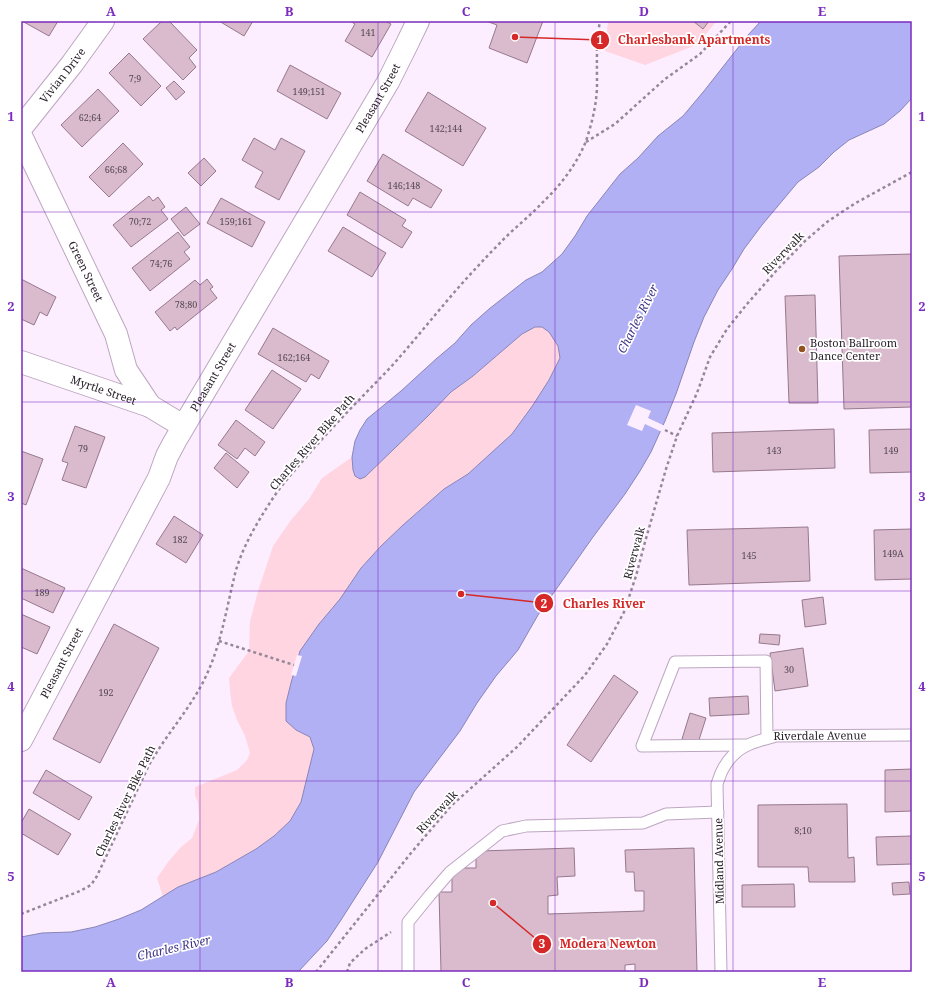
<svg xmlns="http://www.w3.org/2000/svg" width="933" height="993" viewBox="0 0 933 993" font-family="'Noto Serif',serif">
	<style>
		.green { fill: #ffd5e1 }
		.water { fill: #b1b0f4; stroke: #8885b7 }
		.pier { fill: #fdeeff }
		.building { fill: #dabbce; stroke: #96798b }
		.lines { fill: none; stroke-linecap: round; stroke-linejoin: round }
		.service-casing { stroke: #bca6c0; stroke-width: 13 }
		.minor-casing { stroke: #bca6c0; stroke-width: 24 }
		.tertiary-casing { stroke: #bca6c0; stroke-width: 24 }
		.path { stroke: #948896; stroke-width: 2.5; stroke-dasharray: 3 3; stroke-linecap: butt }
		.service { stroke: #fff; stroke-width: 11 }
		.minor { stroke: #fff; stroke-width: 22 }
		.tertiary { stroke: #fff; stroke-width: 22 }
		.grid { fill: none; stroke: #7b2cbf; stroke-width: 1; stroke-opacity: 0.55 }
		.poi-dot { fill: #94521f; stroke: #fff; stroke-width: 1.5 }
		.labels { text-anchor: middle; stroke-width: 3.5; stroke-linejoin: round; paint-order: stroke }
		.number-label { font-size: 9px; fill: #554753 }
		.street-label { font-size: 11px; fill: #29202a; stroke: #fff }
		.poi-label { font-size: 11px; fill: #29202a; stroke: #fff; text-anchor: start }
		.water-label { font-size: 12px; font-style: italic; fill: #3f3684; stroke: #fff }
		.leader { fill: none; stroke: #d62828; stroke-width: 1.5 }
		.callout-dot { fill: #d62828; stroke: #fff; stroke-width: 1.5 }
		.mark-label { font-size: 12px; text-anchor: middle; font-weight: bold; fill: #fff }
		.callout-label { font-size: 12px; text-anchor: middle; font-weight: bold; fill: #d62828; stroke: #fff; stroke-width: 3.5; stroke-linejoin: round; paint-order: stroke }
		.neatline { fill: none; stroke: #7b2cbf; stroke-width: 1.5 }
		.grid-label { font-size: 13px; text-anchor: middle; font-weight: bold; fill: #7b2cbf }
	</style>
	<rect width="100%" height="100%" fill="#fdeeff"/>
	<g class="green">
		<polygon points="608,21 717,21 696,45 645,65 605,51"/>
		<polygon points="535,327 542,327 549,332 558,346 560,358 549,380 533,405 512,434 468,474 444,489 403,525 361,568 340,599 319,624 296,730 310,737 314,749 311,763 301,802 290,821 274,836 256,849 216,872 178,887 163,897 157,878 168,862 181,847 192,838 199,820 198,803 195,795 195,787 237,770 247,760 250,753 245,736 237,720 232,706 230,691 229,678 249,651 250,621 259,588 273,546 291,520 309,499 322,478 352,457 353,470 365,477 396,447 428,416 451,392 473,376 522,334"/>
	</g>
	<polygon class="water" points="761,21 912,21 912,98 900,111 884,124 849,140 834,152 819,167 798,182 762,225 744,249 732,269 718,290 704,317 694,342 676,394 665,421 651,452 640,471 625,494 593,537 538,615 518,650 496,676 477,703 460,731 414,792 378,862 341,920 327,941 298,972 21,972 21,937 42,933 71,932 95,927 119,919 141,910 178,887 216,872 256,849 274,836 290,821 301,802 314,749 310,737 296,730 286,721 286,703 291,683 300,651 319,624 340,599 361,568 381,546 403,525 444,489 468,474 512,434 533,405 549,380 560,358 558,346 549,332 542,327 535,327 522,334 473,376 451,392 428,416 396,447 365,477 360,479 355,476 353,470 352,457 355,441 360,430 367,419 401,391 436,359 455,343 471,325 489,309 526,280 542,272 562,254 575,236 587,216 620,174 638,158 658,136 683,116 704,91 748,35"/>
	<g class="pier">
		<polygon points="636,405 651,411 648,418 665,426 662,432 645,424 642,431 627,425"/>
		<polygon points="297,655 302,656 296,676 291,675"/>
	</g>
	<g class="building">
		<polygon points="22,21 58,21 49,36"/>
		<polygon points="162,21 169,21 197,50 189,58 196,67 183,80 143,39"/>
		<polygon points="219,21 253,21 244,36"/>
		<polygon points="350,21 385,21 391,24 372,57 345,41 355,24"/>
		<polygon points="486,21 543,21 527,63 489,48 497,25"/>
		<polygon points="693,21 709,21 703,29"/>
		<polygon points="129,53 161,86 141,106 109,73"/>
		<polygon points="290,65 341,93 327,119 277,91"/>
		<polygon points="174,81 185,92 176,100 166,88"/>
		<polygon points="98,89 119,111 82,147 61,125"/>
		<polygon points="428,92 486,128 463,166 405,131"/>
		<polygon points="254,138 275,150 281,138 305,151 279,200 255,187 263,172 242,160"/>
		<polygon points="123,143 143,164 109,197 89,177"/>
		<polygon points="383,154 442,190 431,208 413,198 408,206 367,181"/>
		<polygon points="204,158 216,171 201,186 188,173"/>
		<polygon points="360,192 406,220 402,226 412,232 402,248 347,215"/>
		<polygon points="149,196 153,201 158,197 165,207 161,210 168,219 131,247 113,225"/>
		<polygon points="221,198 265,222 252,247 207,223"/>
		<polygon points="186,207 200,224 184,236 171,219"/>
		<polygon points="343,227 386,253 372,277 328,251"/>
		<polygon points="178,232 190,247 184,252 190,259 150,291 132,268"/>
		<polygon points="912,254 912,407 844,409 839,256"/>
		<polygon points="21,279 56,297 47,316 40,312 34,325 21,319"/>
		<polygon points="207,279 213,287 210,289 217,298 177,330 175,327 170,331 155,312 195,280 200,285"/>
		<polygon points="815,295 818,403 789,403 785,296"/>
		<polygon points="273,328 329,361 319,379 311,374 306,382 258,354"/>
		<polygon points="272,370 301,389 273,429 245,410"/>
		<polygon points="236,420 265,442 255,456 245,448 237,459 218,445"/>
		<polygon points="75,426 105,437 86,488 62,480 68,463 62,461"/>
		<polygon points="834,429 835,468 713,472 712,433"/>
		<polygon points="912,429 912,472 870,473 869,430"/>
		<polygon points="21,451 43,459 26,505 21,503"/>
		<polygon points="226,453 249,472 237,488 214,468"/>
		<polygon points="174,516 203,535 186,563 156,544"/>
		<polygon points="808,527 810,581 689,585 687,530"/>
		<polygon points="912,529 912,579 875,580 874,530"/>
		<polygon points="21,568 65,588 53,613 21,598"/>
		<polygon points="823,597 826,624 805,627 802,600"/>
		<polygon points="21,614 50,627 37,654 21,647"/>
		<polygon points="114,624 159,648 100,763 53,739"/>
		<polygon points="760,634 780,635 779,645 759,643"/>
		<polygon points="803,648 808,686 775,691 770,653"/>
		<polygon points="614,675 638,692 591,762 567,745"/>
		<polygon points="748,696 749,714 710,716 709,698"/>
		<polygon points="690,713 706,718 698,743 682,739"/>
		<polygon points="912,769 912,811 885,812 885,770"/>
		<polygon points="46,770 92,797 79,820 33,793"/>
		<polygon points="847,804 848,858 854,857 855,882 809,882 808,867 758,867 758,805"/>
		<polygon points="29,809 71,834 58,855 21,833 21,823"/>
		<polygon points="912,836 912,864 877,865 876,837"/>
		<polygon points="574,848 575,876 557,877 558,895 548,896 548,914 644,911 644,891 635,891 634,872 626,872 625,850 694,848 697,972 635,972 635,964 625,965 625,972 441,972 439,892 452,892 452,876 462,868 476,868 476,854 480,851"/>
		<polygon points="909,882 910,894 893,895 892,883"/>
		<polygon points="794,884 795,907 742,907 742,885"/>
	</g>
	<g class="lines">
		<g class="service-casing">
			<g id="service">
				<polyline points="745,745 642,746 675,662 766,661 767,738"/>
				<polyline points="408,972 408,922 430,895 450,872 502,831 526,826 643,823 666,814 718,812"/>
				<path id="s1" d="M721,972L717,784C719,779 720,774 723,769C735,746 753,742 776,736L912,735"/>
			</g>
		</g>
		<g class="minor-casing">
			<g id="minor">
				<path id="s2" d="M21,128L72,64L103,21"/>
			</g>
		</g>
		<g class="tertiary-casing">
			<g id="tertiary">
				<path id="s3" d="M21,136L116,334L126,370L150,406"/>
				<path id="s4" d="M21,362L150,406L183,426"/>
				<path id="s5" d="M21,740L159,478L167,456L175,441L321,195L388,82L406,46L418,21"/>
			</g>
		</g>
		<g class="path">
			<polyline points="586,142 615,124 665,79 700,54 731,21"/>
			<polyline points="665,430 677,436"/>
			<polyline points="219,641 294,665"/>
			<path d="M21,914L80,891L91,885L97,876L149,765C167,733 192,707 207,674C222,641 227,605 236,570C244,544 258,521 273,498C283,483 295,470 307,456C333,426 362,397 390,368C416,339 440,308 466,279C477,267 488,255 500,243C513,229 529,217 542,203C560,186 577,164 586,141C592,123 597,103 597,84C597,62 596,42 600,21"/>
			<polyline points="316,972 411,853 451,806 517,747 585,675 607,644 624,612 636,576 645,542 666,469 677,436 697,393 710,357 727,329 747,304 776,271 805,241 827,222 854,204 912,172"/>
			<polyline points="347,972 350,963 365,949 391,932"/>
		</g>
		<use href="#service" class="service"/>
		<use href="#minor" class="minor"/>
		<use href="#tertiary" class="tertiary"/>
	</g>
	<path class="grid" d="M200,21V972M378,21V972M555,21V972M733,21V972M21,212H912M21,402H912M21,591H912M21,781H912"/>
	<circle class="poi-dot" cx="802" cy="349" r="4"/>
	<g class="labels">
		<g class="number-label">
			<text x="368" y="36">141</text>
			<text x="135" y="82">7;9</text>
			<text x="309" y="95">149;151</text>
			<text x="90" y="121">62;64</text>
			<text x="446" y="132">142;144</text>
			<text x="116" y="173">66;68</text>
			<text x="404" y="189">146;148</text>
			<text x="140" y="225">70;72</text>
			<text x="236" y="225">159;161</text>
			<text x="161" y="267">74;76</text>
			<text x="186" y="308">78;80</text>
			<text x="294" y="361">162;164</text>
			<text x="83" y="452">79</text>
			<text x="774" y="454">143</text>
			<text x="891" y="454">149</text>
			<text x="180" y="543">182</text>
			<text x="893" y="557">149A</text>
			<text x="749" y="559">145</text>
			<text x="42" y="596">189</text>
			<text x="789" y="673">30</text>
			<text x="106" y="696">192</text>
			<text x="803" y="834">8;10</text>
		</g>
		<g class="street-label">
			<text dy="4" stroke="none"><textPath href="#s2" startOffset="67">Vivian Drive</textPath></text>
			<text dy="4" stroke="none"><textPath href="#s5" startOffset="735">Pleasant Street</textPath></text>
			<text transform="translate(783 253) rotate(-46)" y="4">Riverwalk</text>
			<text dy="4" stroke="none"><textPath href="#s3" startOffset="150">Green Street</textPath></text>
			<text dy="4" stroke="none"><textPath href="#s5" startOffset="411">Pleasant Street</textPath></text>
			<text dy="4" stroke="none"><textPath href="#s4" startOffset="87">Myrtle Street</textPath></text>
			<text transform="translate(312 442) rotate(-49)" y="4">Charles River Bike Path</text>
			<text transform="translate(634 553) rotate(-75)" y="4">Riverwalk</text>
			<text dy="4" stroke="none"><textPath href="#s5" startOffset="87">Pleasant Street</textPath></text>
			<text dy="4" stroke="none"><textPath href="#s1" startOffset="313">Riverdale Avenue</textPath></text>
			<text transform="translate(125 801) rotate(-64)" y="4">Charles River Bike Path</text>
			<text transform="translate(437 812) rotate(-47)" y="4">Riverwalk</text>
			<text transform="translate(719 861) rotate(-91)" y="4">Midland Avenue</text>
		</g>
		<g class="poi-label">
			<text x="810" y="347">Boston Ballroom<tspan x="810" dy="13">Dance Center</tspan></text>
		</g>
		<g class="water-label">
			<text transform="translate(638 319) rotate(-63)" y="4">Charles River</text>
			<text transform="translate(174 948) rotate(-13)" y="4">Charles River</text>
		</g>
	</g>
	<path class="leader" d="M515 37L600 40M461 594L544 603M493 903L542 944"/>
	<g class="callout-dot">
		<circle cx="515" cy="37" r="4"/>
		<circle cx="461" cy="594" r="4"/>
		<circle cx="493" cy="903" r="4"/>
		<circle cx="600" cy="40" r="10"/>
		<circle cx="544" cy="603" r="10"/>
		<circle cx="542" cy="944" r="10"/>
	</g>
	<g class="mark-label">
		<text x="600" y="44">1</text>
		<text x="544" y="608">2</text>
		<text x="542" y="948">3</text>
	</g>
	<g class="callout-label">
		<text x="694" y="44">Charlesbank Apartments</text>
		<text x="604" y="608">Charles River</text>
		<text x="608" y="948">Modera Newton</text>
	</g>
	<rect width="933" height="993" fill="none" stroke="#ffffff" stroke-width="44"/>
	<rect x="22" y="22" width="889" height="949" class="neatline"/>
	<g class="grid-label">
		<text x="111" y="16">A</text>
		<text x="289" y="16">B</text>
		<text x="466" y="16">C</text>
		<text x="644" y="16">D</text>
		<text x="822" y="16">E</text>
		<text x="11" y="121">1</text>
		<text x="922" y="121">1</text>
		<text x="11" y="311">2</text>
		<text x="922" y="311">2</text>
		<text x="11" y="501">3</text>
		<text x="922" y="501">3</text>
		<text x="11" y="691">4</text>
		<text x="922" y="691">4</text>
		<text x="11" y="881">5</text>
		<text x="922" y="881">5</text>
		<text x="111" y="987">A</text>
		<text x="289" y="987">B</text>
		<text x="466" y="987">C</text>
		<text x="644" y="987">D</text>
		<text x="822" y="987">E</text>
	</g>
</svg>
